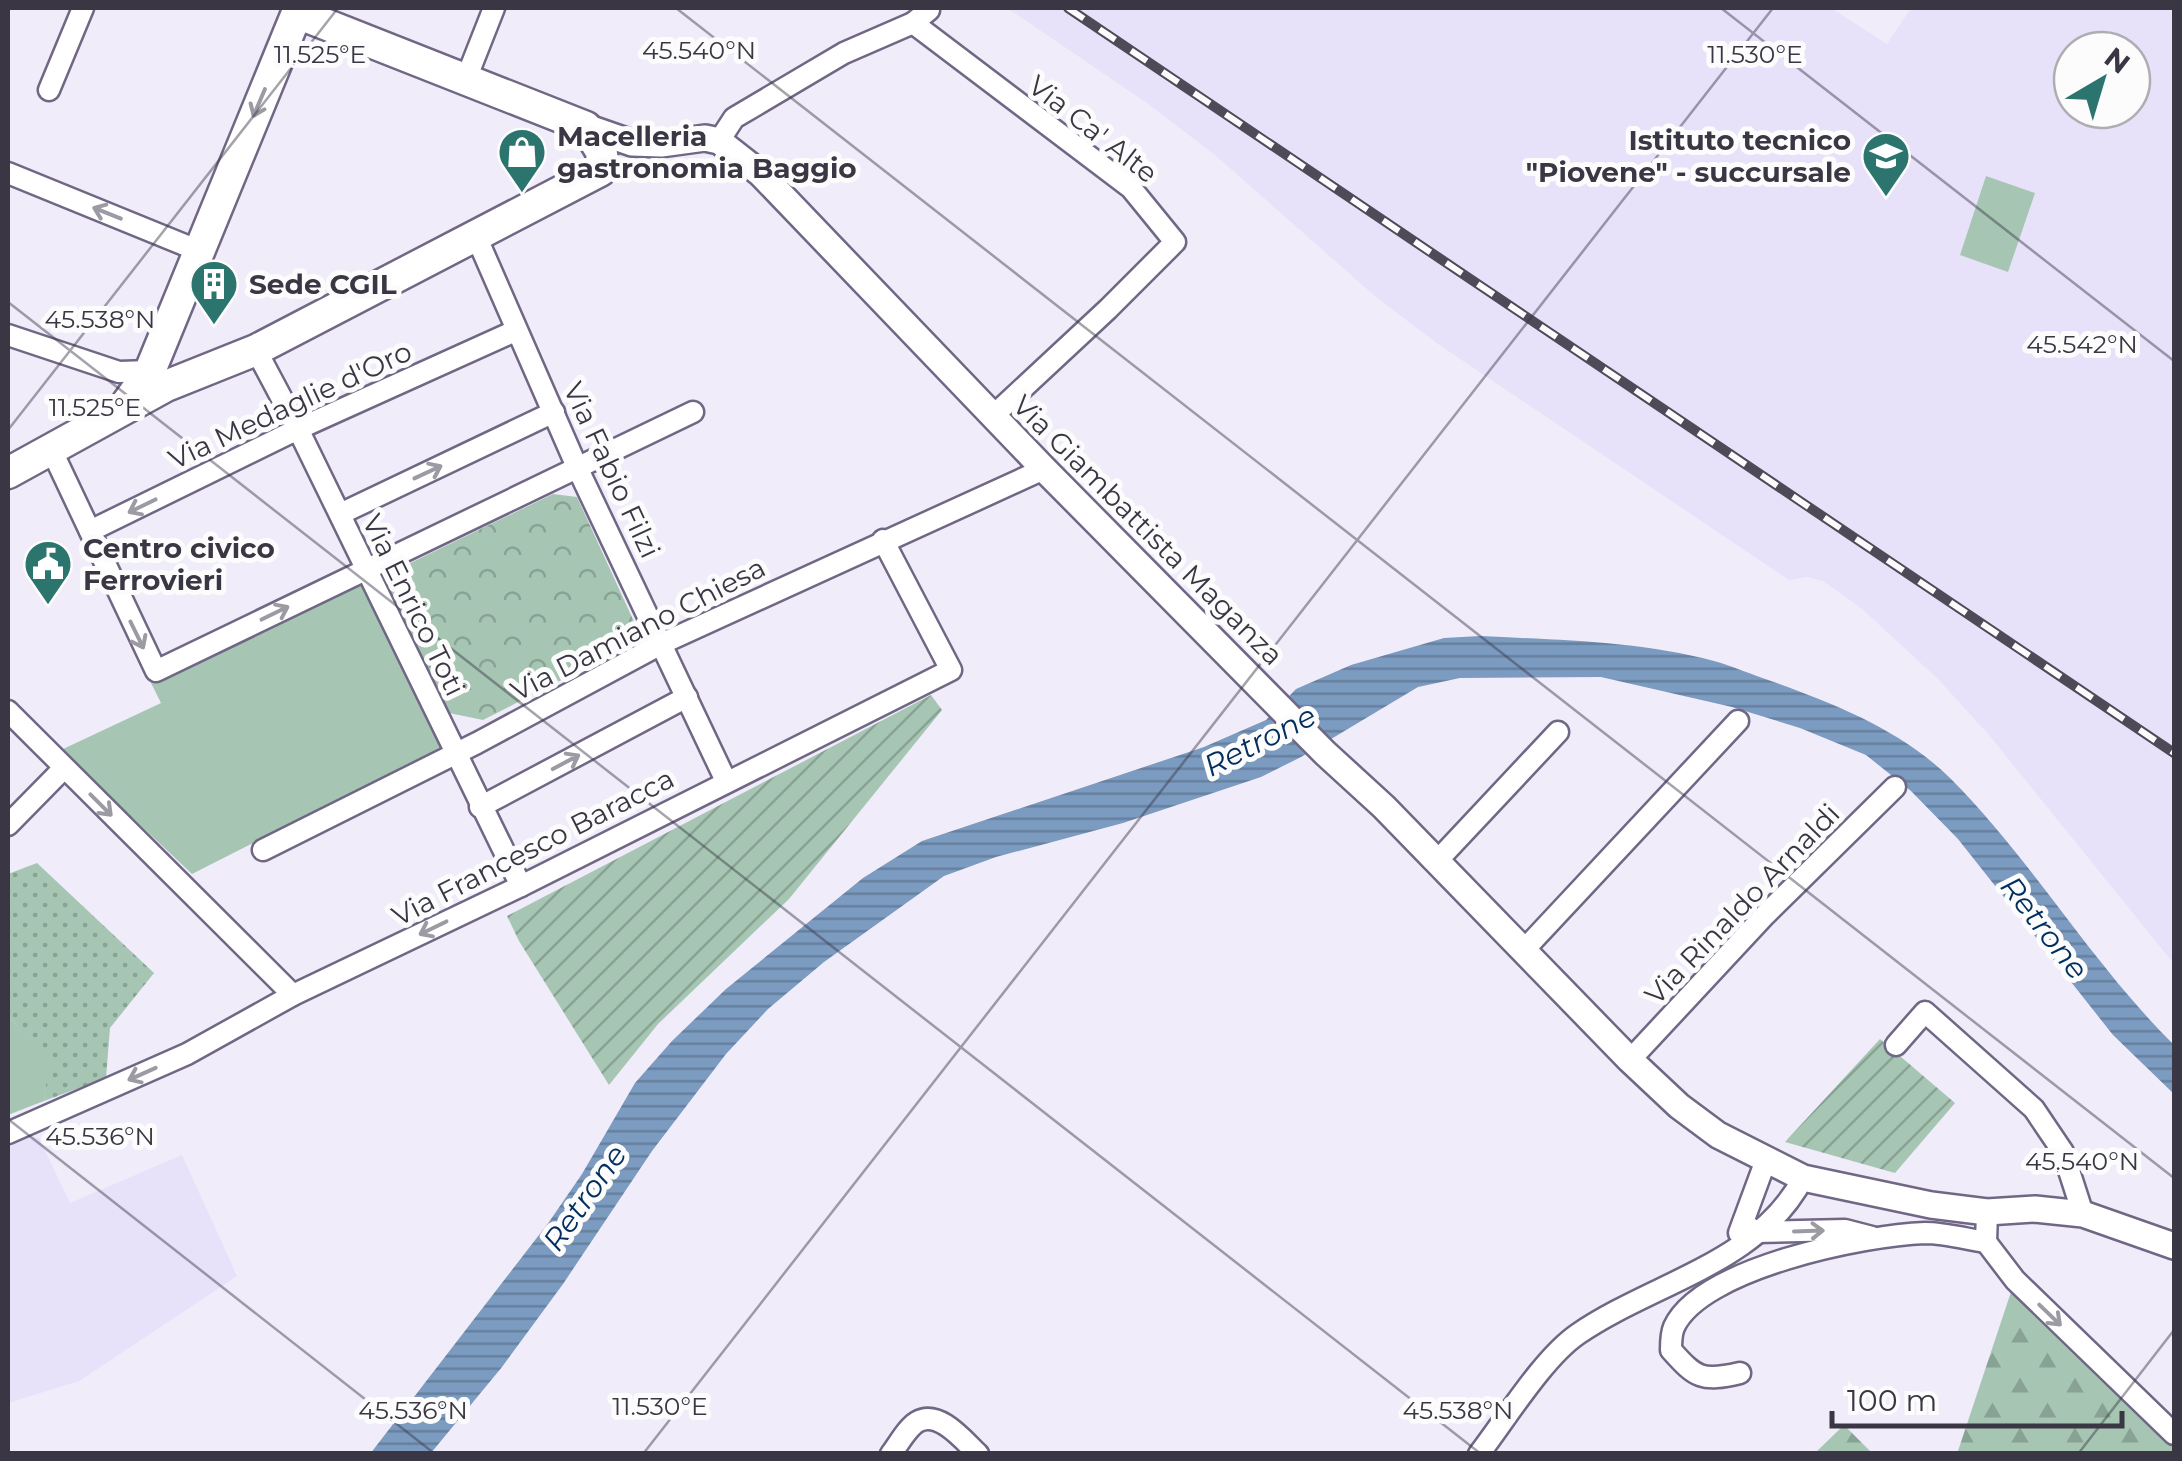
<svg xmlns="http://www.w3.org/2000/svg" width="2182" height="1461" viewBox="0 0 2182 1461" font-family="Montserrat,sans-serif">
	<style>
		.built { fill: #e8e1fa; fill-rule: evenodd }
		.grass { fill: url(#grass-dots) }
		.forest { fill: url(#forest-firs) }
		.park { fill: url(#park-crowns) }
		.garden { fill: url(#garden-furrows) }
		.pitch { fill: #a6c6b3 }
		.water { fill: url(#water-rules) }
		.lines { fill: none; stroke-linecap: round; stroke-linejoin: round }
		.minor-casing { stroke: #706785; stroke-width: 25 }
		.tertiary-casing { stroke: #706785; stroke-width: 30 }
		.secondary-casing { stroke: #706785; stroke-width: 35 }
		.minor { stroke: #fff; stroke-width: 20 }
		.tertiary { stroke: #fff; stroke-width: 25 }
		.secondary { stroke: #fff; stroke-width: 30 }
		.rail-casing { stroke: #4e4a58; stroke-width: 10 }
		.rail { stroke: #fcfcfc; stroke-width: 6; stroke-dasharray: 19; stroke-linecap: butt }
		.oneway { stroke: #9c9aa2 }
		.ticks { fill: none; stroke: #3a3644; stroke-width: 2.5; stroke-opacity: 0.45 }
		.labels { text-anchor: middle; stroke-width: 10; stroke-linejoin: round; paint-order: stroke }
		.street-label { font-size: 28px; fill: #3a3644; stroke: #fcfcfc }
		.poi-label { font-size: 28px; font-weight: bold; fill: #3a3644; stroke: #fcfcfc; text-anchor: start }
		.water-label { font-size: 30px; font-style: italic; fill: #012e5e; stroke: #fcfcfc }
		.ticks-label { font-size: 25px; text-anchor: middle; fill: #3a3644; stroke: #fcfcfc; stroke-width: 10; stroke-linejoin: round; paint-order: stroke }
	</style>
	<defs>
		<pattern id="grass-dots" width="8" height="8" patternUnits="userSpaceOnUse" patternTransform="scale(2.5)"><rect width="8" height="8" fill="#a6c6b3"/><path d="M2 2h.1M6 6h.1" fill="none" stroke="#88a293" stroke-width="1.8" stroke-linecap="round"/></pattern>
		<pattern id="forest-firs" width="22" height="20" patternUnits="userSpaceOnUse" patternTransform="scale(2.5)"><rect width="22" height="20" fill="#a6c6b3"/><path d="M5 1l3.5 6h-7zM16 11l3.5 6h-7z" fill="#88a293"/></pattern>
		<pattern id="park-crowns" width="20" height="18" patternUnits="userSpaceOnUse" patternTransform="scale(2.5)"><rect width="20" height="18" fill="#a6c6b3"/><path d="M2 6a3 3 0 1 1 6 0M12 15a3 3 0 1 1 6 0" fill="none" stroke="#88a293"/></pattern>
		<pattern id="garden-furrows" width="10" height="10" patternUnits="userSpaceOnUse" patternTransform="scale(2.5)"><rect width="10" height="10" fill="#a6c6b3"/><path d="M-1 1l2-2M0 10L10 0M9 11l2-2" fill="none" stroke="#88a293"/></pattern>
		<pattern id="water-rules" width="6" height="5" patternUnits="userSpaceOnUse" patternTransform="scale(2.5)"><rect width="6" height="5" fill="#7c9bc1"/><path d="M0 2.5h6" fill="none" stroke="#677f9e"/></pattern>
	</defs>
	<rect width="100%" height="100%" fill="#f0ecfa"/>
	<g class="built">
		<path d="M1007,8H1831L1887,44L1911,8H2174V964L1989,735L1938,679L1861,608L1823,581L1807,577L1789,580L1438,344L1376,297L1215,155L1147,103ZM2072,50H2132V110H2072Z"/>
		<polygon points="30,1137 39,1138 70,1203 182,1155 237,1276 79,1381 8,1403 8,1146"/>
	</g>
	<polygon class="grass" points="37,863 154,973 110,1028 106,1078 44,1101 48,1064 8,1015 8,874"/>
	<g class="forest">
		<polygon points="2015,1280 2174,1434 2174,1453 1957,1454"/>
		<polygon points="1844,1425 1872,1453 1815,1453"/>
	</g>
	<polygon class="park" points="553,494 577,497 636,626 628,646 483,720 449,713 389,590 398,569"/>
	<g class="garden">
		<polygon points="931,695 942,710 789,899 658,1024 609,1085 519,941 507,916"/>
		<polygon points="1880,1039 1955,1103 1895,1173 1785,1142"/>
	</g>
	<g class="pitch">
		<polygon points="1986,176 2035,193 2008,272 1960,255"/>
		<polygon points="361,577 441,741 440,748 192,874 61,750 161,703 150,681"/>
		<polygon points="8,1015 49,1064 44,1101 8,1115"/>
	</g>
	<path class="water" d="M1480,636C1557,640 1639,641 1714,661C1733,666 1752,675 1771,681C1835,704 1901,730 1950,778C2032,860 2091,963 2174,1045V1094L2113,1035L1958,839L1911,791L1866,755L1800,728L1732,707L1601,677L1460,678L1418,687L1301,757L1261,777L1123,823L996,857L944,876L824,962L768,1009L726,1054L652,1151L563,1284L502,1367L431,1453L370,1454L549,1222L582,1174L635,1083L672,1041L726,989L863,878L922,841L1204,747L1266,720L1296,689L1351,665L1444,638Z"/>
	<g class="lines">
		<g class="minor-casing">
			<g id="minor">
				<polyline points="913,23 1131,188 1175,242 1108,309 993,416"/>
				<polyline points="466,79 494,8"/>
				<polyline points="49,90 83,8"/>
				<polyline points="719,141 734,118 844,53 913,23 929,10"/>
				<polyline points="8,173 197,250"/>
				<polyline points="476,236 577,467 726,781"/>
				<polyline points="8,335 119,372 150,371"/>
				<polyline points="256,350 298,429 521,886"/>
				<polyline points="52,451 156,671 693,412"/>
				<polyline points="340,514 554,412"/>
				<polyline points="90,531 298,429 515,331"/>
				<polyline points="8,711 293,995"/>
				<polyline points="480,807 687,697"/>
				<polyline points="8,825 64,768"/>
				<polyline points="263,850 477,743 663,643 1044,469"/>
				<polyline points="1437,861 1558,732"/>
				<polyline points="1524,950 1738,721"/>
				<polyline points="1896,1045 1925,1012 2034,1109 2063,1152 2083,1214"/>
				<polyline points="1630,1060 1765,915 1895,787"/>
				<polyline points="8,1133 187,1054 293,995 521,886 951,670 883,540"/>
				<polyline points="1743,1223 1756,1232 1845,1230 1872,1237"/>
				<polyline points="1739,1233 1766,1160"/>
				<polyline points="1986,1242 2015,1280 2174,1434"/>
				<path d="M1740,1373C1702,1382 1696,1378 1671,1350C1671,1343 1671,1334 1674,1327C1701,1268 1865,1235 1925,1233C1945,1233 1966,1239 1986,1242L1987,1212"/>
				<path d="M891,1454C898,1445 907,1428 917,1422C939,1409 964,1441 978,1454"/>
				<path d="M1479,1454C1506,1419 1543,1358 1578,1334C1652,1283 1759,1263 1803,1178"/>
			</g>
		</g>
		<g class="tertiary-casing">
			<polyline id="tertiary" points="586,127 632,143 661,144 705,138 719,141 761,174 1044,469 1325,753 1384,807 1630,1060 1679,1106 1718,1135 1803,1178 1931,1205 1987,1212 2035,1209 2083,1214 2174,1246"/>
		</g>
		<g class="secondary-casing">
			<g id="secondary">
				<polyline points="127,403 150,371 299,8"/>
				<polyline points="8,473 166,386 256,350 600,171 602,153 586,127 297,13"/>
			</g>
		</g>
		<use href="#minor" class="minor"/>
		<use href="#tertiary" class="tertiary"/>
		<use href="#secondary" class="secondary"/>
		<g class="rail-casing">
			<polyline id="rail" points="1068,8 2174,753"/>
		</g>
		<use href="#rail" class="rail"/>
	</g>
	<defs><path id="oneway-shaft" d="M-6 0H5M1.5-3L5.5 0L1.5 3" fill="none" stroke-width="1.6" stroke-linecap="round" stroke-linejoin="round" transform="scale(2.5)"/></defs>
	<g class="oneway">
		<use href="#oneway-shaft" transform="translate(259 103) rotate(113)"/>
		<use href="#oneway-shaft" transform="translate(107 213) rotate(-158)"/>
		<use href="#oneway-shaft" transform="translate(428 472) rotate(-25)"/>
		<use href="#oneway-shaft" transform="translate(142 506) rotate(154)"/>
		<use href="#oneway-shaft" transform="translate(275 613) rotate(-26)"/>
		<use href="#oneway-shaft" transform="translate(137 635) rotate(64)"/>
		<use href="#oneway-shaft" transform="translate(566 762) rotate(-28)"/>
		<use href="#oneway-shaft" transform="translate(101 805) rotate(45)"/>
		<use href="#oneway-shaft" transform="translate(433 928) rotate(154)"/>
		<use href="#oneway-shaft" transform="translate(142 1074) rotate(156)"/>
		<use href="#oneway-shaft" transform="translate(1809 1231) rotate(-2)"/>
		<use href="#oneway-shaft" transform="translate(2050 1315) rotate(44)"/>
	</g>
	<path class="ticks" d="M676,8L2174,1178M1721,8L2174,361M8,302L1481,1454M8,430L338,8M8,1119L435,1454M643,1454L1773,8M2078,1454L2174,1330"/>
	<defs>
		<g id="shop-pin" transform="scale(2.5)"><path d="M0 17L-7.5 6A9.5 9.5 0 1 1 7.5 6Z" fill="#2c756e" stroke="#fcfcfc"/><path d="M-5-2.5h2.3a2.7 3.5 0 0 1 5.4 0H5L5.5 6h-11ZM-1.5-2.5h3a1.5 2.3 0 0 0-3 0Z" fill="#fff"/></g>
		<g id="school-pin" transform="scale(2.5)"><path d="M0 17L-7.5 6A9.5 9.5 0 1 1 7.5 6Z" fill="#2c756e" stroke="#fcfcfc"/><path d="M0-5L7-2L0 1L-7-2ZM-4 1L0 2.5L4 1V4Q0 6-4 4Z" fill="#fff"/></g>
		<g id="building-pin" transform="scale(2.5)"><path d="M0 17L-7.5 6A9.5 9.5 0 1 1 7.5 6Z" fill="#2c756e" stroke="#fcfcfc"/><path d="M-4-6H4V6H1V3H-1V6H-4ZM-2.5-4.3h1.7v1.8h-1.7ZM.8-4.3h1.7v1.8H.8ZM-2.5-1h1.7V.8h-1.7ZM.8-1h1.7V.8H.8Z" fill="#fff"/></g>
		<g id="civic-pin" transform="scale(2.5)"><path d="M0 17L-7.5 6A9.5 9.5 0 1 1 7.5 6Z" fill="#2c756e" stroke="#fcfcfc"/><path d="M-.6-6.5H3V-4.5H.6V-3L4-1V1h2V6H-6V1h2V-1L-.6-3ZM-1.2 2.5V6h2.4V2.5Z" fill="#fff"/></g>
	</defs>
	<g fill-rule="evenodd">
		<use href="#shop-pin" x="522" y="152"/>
		<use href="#school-pin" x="1886" y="156"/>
		<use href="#building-pin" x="214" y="284"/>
		<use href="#civic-pin" x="48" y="564"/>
	</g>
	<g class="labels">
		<g class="street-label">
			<text transform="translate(1093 129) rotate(38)" y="10">Via Ca' Alte</text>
			<text transform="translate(290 405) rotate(-25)" y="10">Via Medaglie d'Oro</text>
			<text transform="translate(612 470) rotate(65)" y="10">Via Fabio Filzi</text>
			<text transform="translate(1148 530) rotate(45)" y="10">Via Giambattista Maganza</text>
			<text transform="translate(414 605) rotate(64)" y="10">Via Enrico Toti</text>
			<text transform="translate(638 629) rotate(-27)" y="10">Via Damiano Chiesa</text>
			<text transform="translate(533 847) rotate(-27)" y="10">Via Francesco Baracca</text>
			<text transform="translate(1742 904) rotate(-46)" y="10">Via Rinaldo Arnaldi</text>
		</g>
		<g class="poi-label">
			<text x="557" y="146">Macelleria<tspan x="557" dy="32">gastronomia Baggio</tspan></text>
			<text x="1851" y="150" text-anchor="end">Istituto tecnico<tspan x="1851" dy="32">"Piovene" - succursale</tspan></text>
			<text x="249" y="294">Sede CGIL</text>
			<text x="83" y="558">Centro civico<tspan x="83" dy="32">Ferrovieri</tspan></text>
		</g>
		<g class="water-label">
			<text transform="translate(1260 741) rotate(-27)" y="10">Retrone</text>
			<text transform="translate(2044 928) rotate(52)" y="10">Retrone</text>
			<text transform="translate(585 1198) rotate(-55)" y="10">Retrone</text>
		</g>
	</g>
	<g class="ticks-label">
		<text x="699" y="59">45.540°N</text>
		<text x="320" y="63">11.525°E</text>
		<text x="1755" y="63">11.530°E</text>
		<text x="100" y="328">45.538°N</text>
		<text x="2082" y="353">45.542°N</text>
		<text x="95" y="416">11.525°E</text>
		<text x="100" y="1145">45.536°N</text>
		<text x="2082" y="1170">45.540°N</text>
		<text x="660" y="1415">11.530°E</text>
		<text x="413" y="1419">45.536°N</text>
		<text x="1458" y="1419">45.538°N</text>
	</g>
	<rect width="2182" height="1461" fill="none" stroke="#3a3644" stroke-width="20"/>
	<g transform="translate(2102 80) rotate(38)"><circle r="48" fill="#fcfcfc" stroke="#aeadb2" stroke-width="2.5"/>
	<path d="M0-8L18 38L0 25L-18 38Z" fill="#2c756e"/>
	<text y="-15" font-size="28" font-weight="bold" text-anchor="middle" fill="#3a3644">N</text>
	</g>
	<path d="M1832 1411v15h290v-15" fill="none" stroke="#3a3644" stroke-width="5"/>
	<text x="1847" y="1411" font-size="30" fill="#3a3644" stroke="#fcfcfc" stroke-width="8" paint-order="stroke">100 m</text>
</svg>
